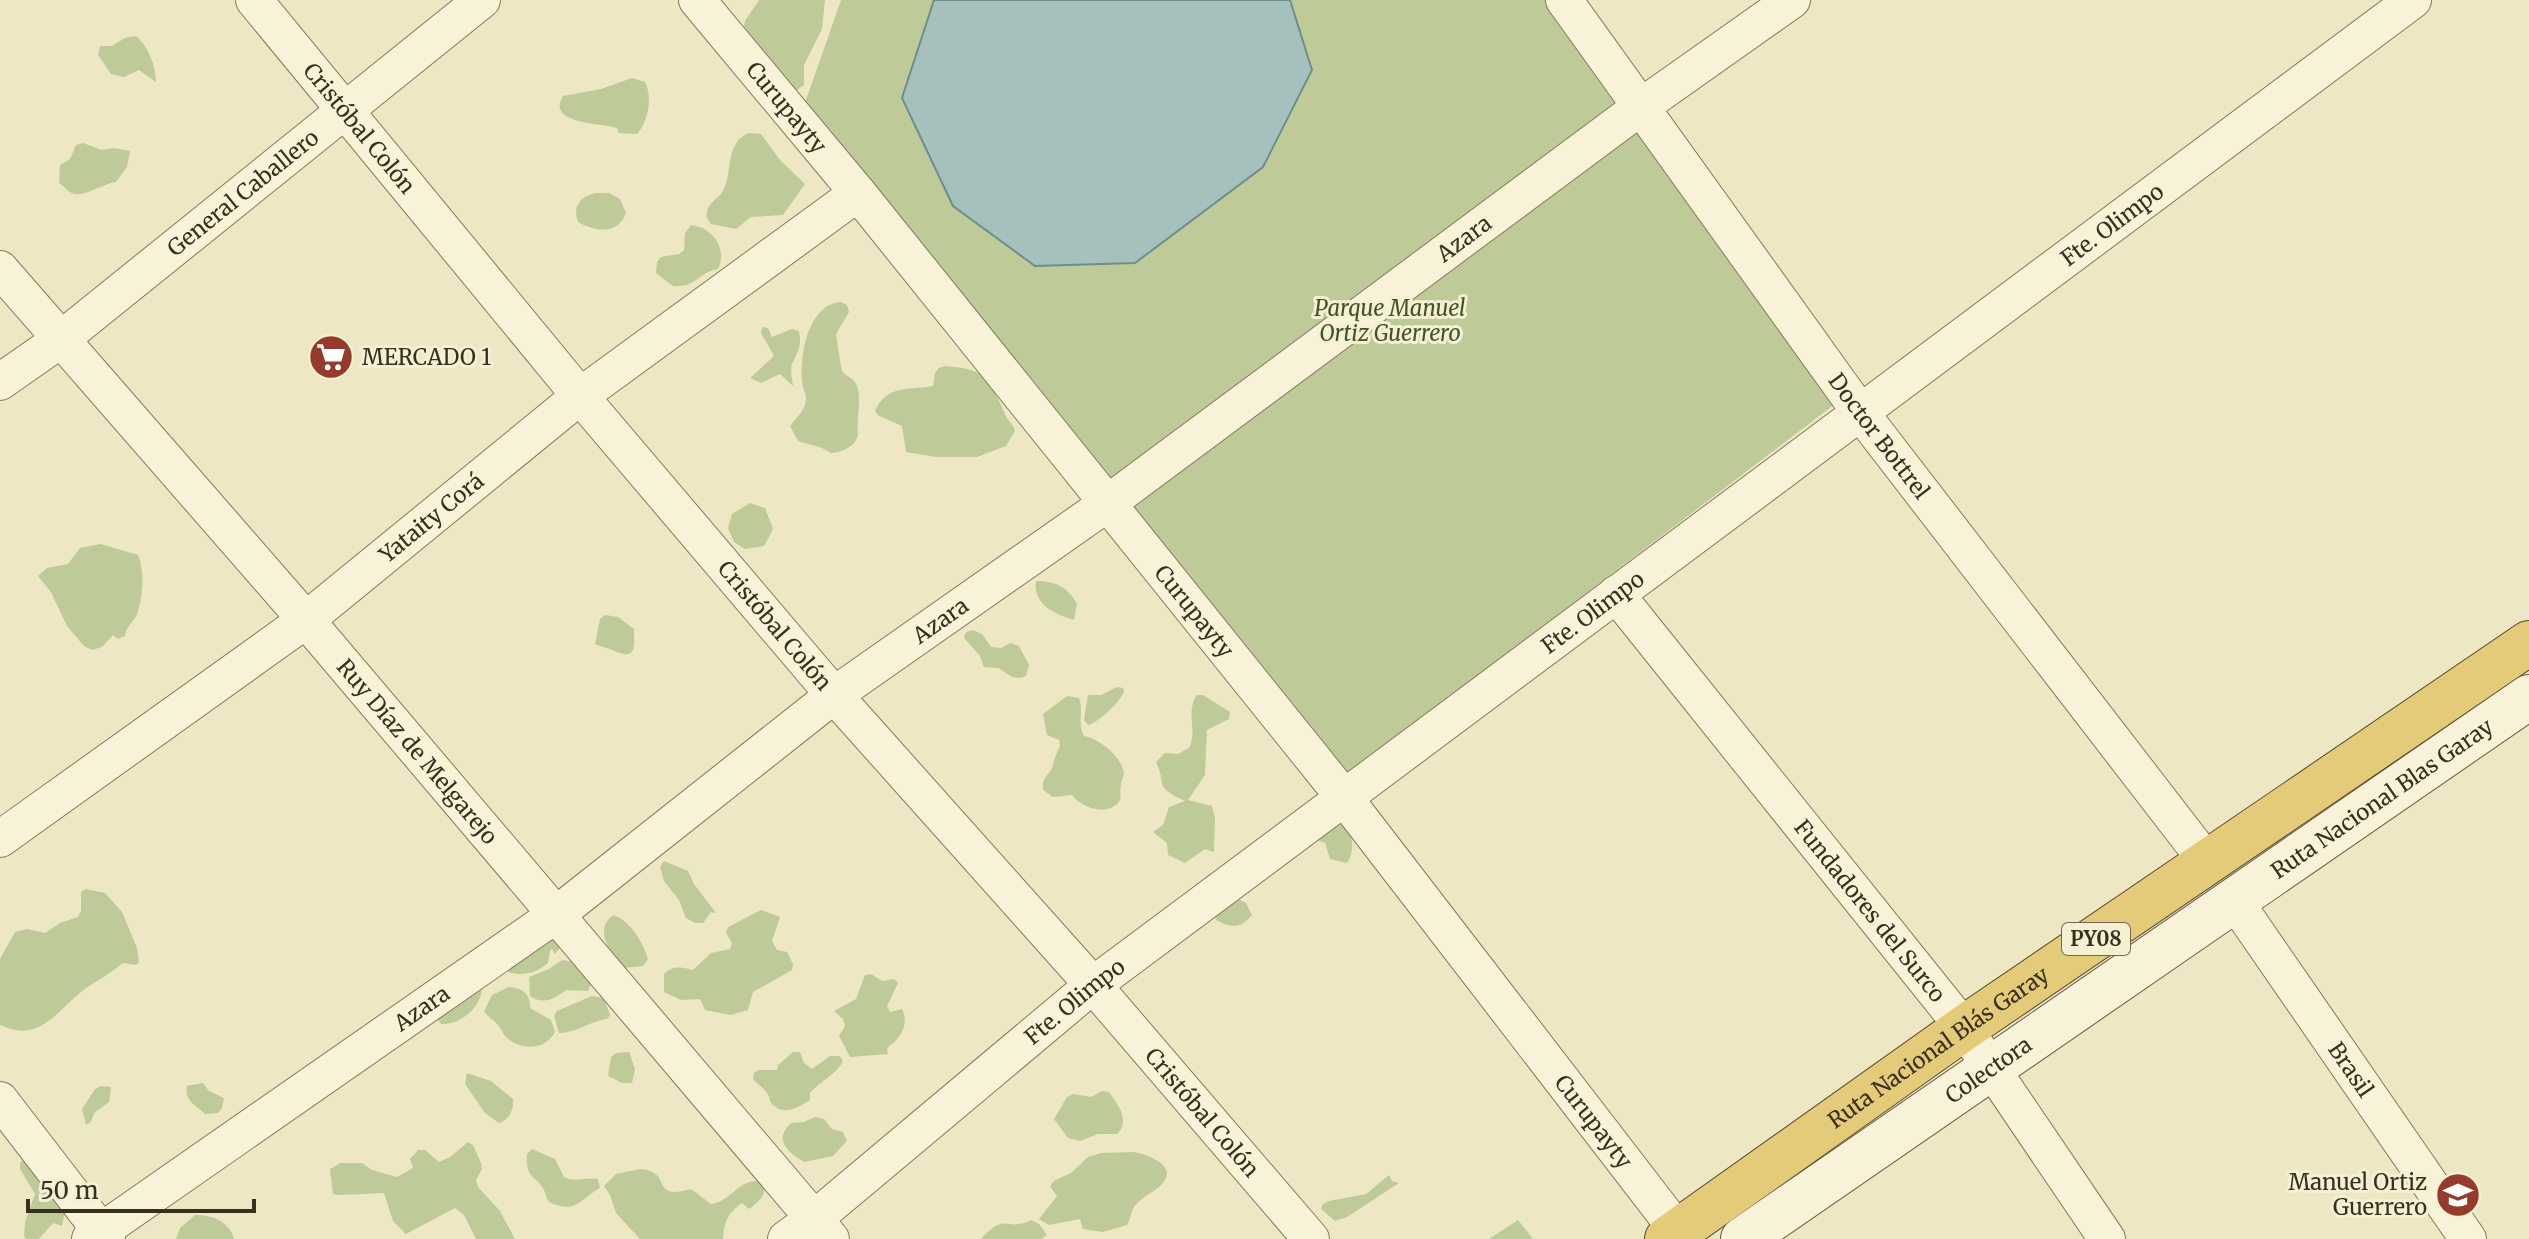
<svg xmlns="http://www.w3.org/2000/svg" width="2529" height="1239" viewBox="0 0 2529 1239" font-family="Merriweather,serif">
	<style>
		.green { fill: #becb99 }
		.water { fill: #a6c0bd; stroke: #6d8f8b; stroke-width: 2 }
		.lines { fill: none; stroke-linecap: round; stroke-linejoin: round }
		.minor-casing { stroke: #87795b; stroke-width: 38 }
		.secondary-casing { stroke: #695a3e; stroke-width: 46 }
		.trunk-casing { stroke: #55472f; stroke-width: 46 }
		.minor { stroke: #f8f3d8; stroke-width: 36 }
		.secondary { stroke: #f8f3d8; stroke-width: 44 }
		.trunk { stroke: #e4cb7a; stroke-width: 44 }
		.labels { text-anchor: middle; stroke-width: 6; stroke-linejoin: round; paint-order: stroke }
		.shield { fill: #f5f0d4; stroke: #716955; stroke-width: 2 }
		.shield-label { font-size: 20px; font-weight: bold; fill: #382f1f }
		.street-label { font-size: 22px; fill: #382f1f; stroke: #f5f0d4 }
		.park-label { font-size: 22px; font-style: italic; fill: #415426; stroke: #f5f0d4 }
		.poi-label { font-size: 22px; fill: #382f1f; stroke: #f5f0d4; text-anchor: start }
	</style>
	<rect width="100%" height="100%" fill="#ede7c4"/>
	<g class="green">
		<polygon points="759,0 825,0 822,29 804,65 804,85 793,93 743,33 745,21"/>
		<polygon points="841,0 1552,0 1839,401 1346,776 805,103"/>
		<path d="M136,36C148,46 156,66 156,82L139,70L124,77L111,74L98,55L100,46H112L125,38Z"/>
		<path d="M632,78L645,82C653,98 648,122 637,134L619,133L617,128C605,123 545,125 563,96L601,89Z"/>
		<path d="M748,133L761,134L780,160L805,184L783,215L751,217L736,229L711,224C707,218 706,219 707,212C708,203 718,199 723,191C733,174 724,145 748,133Z"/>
		<path d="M83,143L102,150L114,148L130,151L127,167L116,182C103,183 82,200 70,192C66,190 63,185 59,183L60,165L70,159L76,145Z"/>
		<path d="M596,193H609L620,199L626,213C618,236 594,231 578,222C572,206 581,196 596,193Z"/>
		<path d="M691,225C713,227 728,250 718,269C697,273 696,288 673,286L656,273L657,262L661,257L679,254L684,250L685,233Z"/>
		<path d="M841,302L847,305L849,312L836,334C837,340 841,370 843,372C848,378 854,378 857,386C862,400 856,418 858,433C857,446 843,452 831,453L822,448L798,441L790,426C796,418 806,410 806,399C806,394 804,392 803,387C798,360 807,304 841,302Z"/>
		<path d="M762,327L768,328L772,337L792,329L799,331C802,347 798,351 792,364C790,371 792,379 793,386L780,374L761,383L750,378L774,356L761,333Z"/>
		<path d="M945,366C987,369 989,378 1005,414C1008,422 1013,423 1015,431L1006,446L977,457H936L906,452L902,426L879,416L875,411C886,385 909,390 933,386L935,373L939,368Z"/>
		<polygon points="750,503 765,508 773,529 764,546 745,549 734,542 728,528 732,514"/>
		<path d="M101,544L138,555C145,572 143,597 137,614C134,623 126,625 125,636L118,639L113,635L102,647L92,650L84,646L67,626L51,592L38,576L47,568L68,564L80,548Z"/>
		<path d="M1036,581C1055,581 1068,587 1077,604L1074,620C1057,615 1032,605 1036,581Z"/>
		<path d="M605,615L618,617L634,629C634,647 637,661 615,651C608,648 602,647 595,644L600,619Z"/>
		<path d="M973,630L982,634L991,647L1001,648L1010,643L1019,646L1029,665L1026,676C1015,681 1008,675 999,668L984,667L980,656L964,638L966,632Z"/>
		<path d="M1117,687L1123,688L1124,692C1119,703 1099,722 1088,725L1084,720L1088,695H1101Z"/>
		<path d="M1197,695H1203L1230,712L1229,719L1207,730L1205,775L1188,800L1212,806L1215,818L1214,852L1205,849L1185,863L1168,855L1167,843L1153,832L1163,825L1169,807L1185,801C1152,785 1168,787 1156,762L1165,753L1178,754L1189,748C1198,732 1185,711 1197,695Z"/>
		<path d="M1067,696L1079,698C1084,711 1077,723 1084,736C1099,739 1121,755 1124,773C1124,778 1121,780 1121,785C1119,792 1123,799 1117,804C1104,816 1081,807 1072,795L1053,797L1043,790C1041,776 1050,776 1053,765C1055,757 1056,754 1060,746L1059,740L1047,735L1043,714Z"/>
		<path d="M1341,824L1346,825C1353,836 1355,852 1347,863L1330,859L1325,843L1314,839Z"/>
		<polygon points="664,861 688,871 694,884 716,913 711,912 703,923 695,923 686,918 679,900 664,881 660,867"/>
		<path d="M86,889L105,893L122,912L137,948L139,962L136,965L123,963C110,974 94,982 81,992C54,1014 39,1043 0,1025V959L15,932L27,929L45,933L60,923L78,917L81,911V892Z"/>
		<path d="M1235,897L1246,903L1252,915C1241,928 1233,929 1216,920L1214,914Z"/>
		<path d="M761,910L780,917L772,941L777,950L787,952L793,964L792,970L753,992L748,1010L730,1015L705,1010L700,999L681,1000L664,992V974C673,965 682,967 693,970L711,953L730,949L732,943L726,933L728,927Z"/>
		<path d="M614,915C631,922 642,941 648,959L643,966L624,968C611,955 592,928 614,915Z"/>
		<path d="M537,929L565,942L555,954L552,949L550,951L548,963C535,974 521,977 505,971Z"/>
		<path d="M562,960L574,962L597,973L588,991L566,990C554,999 544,1005 530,996L529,977L549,969Z"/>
		<path d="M871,974L882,981L894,979L898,983L887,1006L890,1012L902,1009C910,1025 900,1039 887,1048L888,1054L850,1057L839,1036L845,1026L843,1019L834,1011L856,999L865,975Z"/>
		<path d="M509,987C522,988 531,994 530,1008L551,1020L555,1032C545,1051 519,1051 505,1036C502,1032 501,1028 498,1025C493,1019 488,1018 484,1011L492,995Z"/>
		<path d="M482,988C481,1007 461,1025 441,1024L434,1013Z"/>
		<path d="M592,996L604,998L610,1015L607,1019C590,1021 577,1033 559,1033L554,1016L557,1011Z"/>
		<polygon points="629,1052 635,1069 632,1083 622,1083 608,1076 611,1057 616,1053"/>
		<path d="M793,1052H800L804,1063L812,1069L830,1056H840L843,1061C836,1075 820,1081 810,1093V1100C799,1107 785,1116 773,1105C767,1099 772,1100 767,1093C764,1088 757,1084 753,1079L754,1073L758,1070H777L778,1065Z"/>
		<path d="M467,1073L491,1081L513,1099C514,1109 510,1119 499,1123L485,1113L465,1084Z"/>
		<path d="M203,1083L209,1091L224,1098L222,1108L218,1113L205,1114C196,1105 184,1101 187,1086Z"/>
		<polygon points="101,1086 111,1087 109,1102 94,1113 91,1122 86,1125 82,1109 95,1089"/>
		<path d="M1102,1091L1109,1092C1118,1105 1131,1121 1117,1134H1098L1080,1141L1068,1138L1054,1119L1067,1097L1073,1094L1091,1097Z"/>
		<path d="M815,1117L824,1119L832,1129L843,1132L847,1141L833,1156L804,1162C788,1152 773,1140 791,1123L804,1122Z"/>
		<polygon points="468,1142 473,1145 481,1163 482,1169 476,1180 478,1187 500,1211 515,1239 476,1239 464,1215 455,1208 406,1234 393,1221 384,1193 339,1195 333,1194 330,1169 341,1163 362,1163 372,1170 397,1177 413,1168 410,1159 418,1150 425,1150 439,1162 450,1157"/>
		<path d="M532,1149L555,1159L564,1177C575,1183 586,1177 598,1179L600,1188C580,1199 576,1215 549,1202C546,1198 546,1194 544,1190C536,1175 525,1179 527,1154Z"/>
		<path d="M1134,1152C1146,1154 1178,1165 1163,1183C1155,1192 1142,1196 1134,1207C1130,1214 1131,1218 1127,1225L1103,1232L1083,1229L1080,1219L1049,1225L1039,1219L1057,1196L1050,1186L1054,1181L1071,1173L1088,1157L1101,1153Z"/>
		<polygon points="24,1159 65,1211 62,1226 53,1223 39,1239 26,1239 24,1236 25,1222 35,1194 20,1169 20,1163"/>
		<path d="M640,1169C675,1172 648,1201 691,1189L711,1204C732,1202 741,1173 766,1183C764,1197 760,1201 749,1209L742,1203C728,1213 724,1222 723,1239H640L616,1213L610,1195L604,1186L616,1174Z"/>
		<polygon points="1389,1175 1392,1181 1399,1183 1347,1217 1335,1221 1321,1209 1323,1204 1329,1201 1366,1194"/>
		<path d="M195,1215C212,1215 229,1221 234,1239H176L180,1228Z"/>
		<path d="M1031,1220L1039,1224L1047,1235L1041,1239H981C1007,1210 1006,1233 1031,1220Z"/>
		<polygon points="1518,1220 1533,1239 1489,1239"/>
	</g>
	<polygon class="water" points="934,0 1290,0 1312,70 1263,167 1135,263 1035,266 953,206 902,98"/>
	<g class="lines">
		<g class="minor-casing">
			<g id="minor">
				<path id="s1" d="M254,0L580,396L834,695L1093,985L1311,1239"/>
				<path id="s2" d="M697,0L858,193L1343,796L1678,1231"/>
				<path id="s3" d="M1564,0L1860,412L2208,863"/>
				<path id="s4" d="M0,269L306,620L831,1239"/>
				<path id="s5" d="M0,382L60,340L482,0"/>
				<path id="s6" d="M1616,594L1964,1028L2107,1239"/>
				<path id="s7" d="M0,839L306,620L580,396L858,193"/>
				<path id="s8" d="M2234,900L2468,1239"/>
				<polyline points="0,1100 107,1239"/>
				<path id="s9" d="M90,1239L557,914L834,695L1108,503L1642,106L1792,0"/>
				<path id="s10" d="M786,1239L814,1219L1093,985L2413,0"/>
			</g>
		</g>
		<g class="secondary-casing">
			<g id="secondary">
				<path id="s11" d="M1743,1239L2529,697"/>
			</g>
		</g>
		<g class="trunk-casing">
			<g id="trunk">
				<path id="s12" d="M1667,1239L1964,1028L2529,643"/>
			</g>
		</g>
		<use href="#minor" class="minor"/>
		<use href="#secondary" class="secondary"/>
		<use href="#trunk" class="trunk"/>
	</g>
	<defs>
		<g id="supermarket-disc" transform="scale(2.3)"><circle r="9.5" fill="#953b2c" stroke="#f5f0d4"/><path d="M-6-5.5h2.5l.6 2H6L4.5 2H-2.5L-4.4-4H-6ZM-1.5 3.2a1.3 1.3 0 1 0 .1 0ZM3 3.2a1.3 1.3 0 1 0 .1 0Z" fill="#fff"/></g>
		<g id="school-disc" transform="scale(2.3)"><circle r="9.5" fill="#953b2c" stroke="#f5f0d4"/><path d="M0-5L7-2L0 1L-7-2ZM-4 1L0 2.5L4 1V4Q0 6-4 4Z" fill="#fff"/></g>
	</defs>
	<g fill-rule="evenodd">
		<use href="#supermarket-disc" x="331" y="357"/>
		<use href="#school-disc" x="2458" y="1195"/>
	</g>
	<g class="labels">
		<rect class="shield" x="2062" y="923" width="68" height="32" rx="6"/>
		<g class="shield-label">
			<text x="2096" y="946">PY08</text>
		</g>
		<g class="street-label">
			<text dy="8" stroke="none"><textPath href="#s2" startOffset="140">Curupayty</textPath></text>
			<text dy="8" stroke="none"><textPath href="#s1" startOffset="166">Cristóbal Colón</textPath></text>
			<text dy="8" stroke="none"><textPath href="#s5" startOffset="308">General Caballero</textPath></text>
			<text dy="8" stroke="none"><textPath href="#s10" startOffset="1670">Fte. Olimpo</textPath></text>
			<text dy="8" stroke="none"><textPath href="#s9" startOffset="1700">Azara</textPath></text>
			<text dy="8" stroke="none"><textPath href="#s3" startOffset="538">Doctor Bottrel</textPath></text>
			<text dy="8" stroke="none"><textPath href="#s7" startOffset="538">Yataity Corá</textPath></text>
			<text dy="8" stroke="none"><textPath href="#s2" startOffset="788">Curupayty</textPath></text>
			<text dy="8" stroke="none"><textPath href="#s10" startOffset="1022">Fte. Olimpo</textPath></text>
			<text dy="8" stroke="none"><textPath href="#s9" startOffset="1052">Azara</textPath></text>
			<text dy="8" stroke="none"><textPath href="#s1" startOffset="814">Cristóbal Colón</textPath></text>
			<text dy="8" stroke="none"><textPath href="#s4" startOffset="638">Ruy Díaz de Melgarejo</textPath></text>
			<text dy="8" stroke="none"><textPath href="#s11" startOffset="776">Ruta Nacional Blas Garay</textPath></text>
			<text dy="8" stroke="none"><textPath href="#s6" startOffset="406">Fundadores del Surco</textPath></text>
			<text dy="8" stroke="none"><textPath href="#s10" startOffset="374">Fte. Olimpo</textPath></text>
			<text dy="8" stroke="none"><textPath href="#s9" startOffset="404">Azara</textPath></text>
			<text dy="8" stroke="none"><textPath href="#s12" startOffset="332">Ruta Nacional Blás Garay</textPath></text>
			<text dy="8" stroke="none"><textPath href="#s8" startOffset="206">Brasil</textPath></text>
			<text dy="8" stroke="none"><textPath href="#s11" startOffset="298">Colectora</textPath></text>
			<text dy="8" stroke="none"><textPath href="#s1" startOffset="1462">Cristóbal Colón</textPath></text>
			<text dy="8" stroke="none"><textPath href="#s2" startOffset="1436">Curupayty</textPath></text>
		</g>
		<g class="park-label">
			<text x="1390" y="316">Parque Manuel<tspan x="1390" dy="25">Ortiz Guerrero</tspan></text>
		</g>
		<g class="poi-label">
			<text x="362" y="365">MERCADO 1</text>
			<text x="2427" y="1190" text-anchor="end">Manuel Ortiz<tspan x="2427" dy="25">Guerrero</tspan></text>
		</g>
	</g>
	<path d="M28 1199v12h226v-12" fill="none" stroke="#382f1f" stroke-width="4"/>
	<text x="40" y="1199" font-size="24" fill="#382f1f" stroke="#f5f0d4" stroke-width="6" paint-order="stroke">50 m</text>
</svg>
